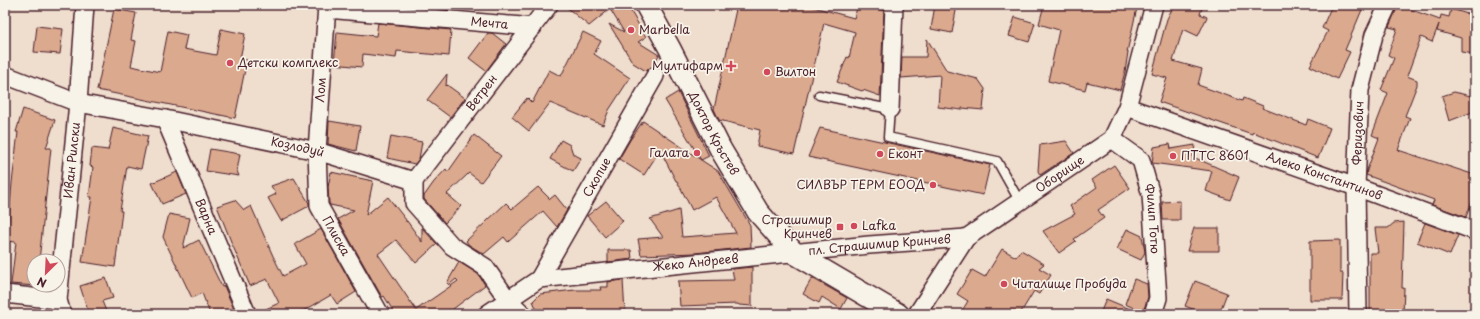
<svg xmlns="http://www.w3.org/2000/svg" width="1480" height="319" viewBox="0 0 1480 319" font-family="'Playpen Sans',sans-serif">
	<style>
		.building { fill: #dba98e; stroke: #4a1f2b }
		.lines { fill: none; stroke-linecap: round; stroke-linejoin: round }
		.service-casing { stroke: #4a1f2b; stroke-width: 11 }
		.minor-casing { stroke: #4a1f2b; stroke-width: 20 }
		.tertiary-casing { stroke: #4a1f2b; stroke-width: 24 }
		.service { stroke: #f7f3e8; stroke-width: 8 }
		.minor { stroke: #f7f3e8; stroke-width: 17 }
		.tertiary { stroke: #f7f3e8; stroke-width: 21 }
		.poi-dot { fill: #d1495b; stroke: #f7f3e8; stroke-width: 1.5 }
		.labels { text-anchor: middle; stroke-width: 3.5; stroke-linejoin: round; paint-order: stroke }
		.street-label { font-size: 12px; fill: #4a1f2b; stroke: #f7f3e8 }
		.poi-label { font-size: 12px; fill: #4a1f2b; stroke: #f7f3e8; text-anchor: start }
	</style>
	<rect width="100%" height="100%" fill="#efddcd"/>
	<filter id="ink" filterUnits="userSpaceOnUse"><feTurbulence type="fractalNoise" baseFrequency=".025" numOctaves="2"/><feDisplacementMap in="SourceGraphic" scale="8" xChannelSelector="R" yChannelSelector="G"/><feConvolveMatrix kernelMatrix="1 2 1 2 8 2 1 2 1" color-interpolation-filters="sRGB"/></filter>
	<g filter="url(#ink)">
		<g class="building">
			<polygon points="425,5 454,5 453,10 425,8"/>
			<polygon points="564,5 627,5 646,37 638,42 659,55 652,67 646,71 633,63 609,24 624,32 610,9 589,26"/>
			<polygon points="737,5 806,5 854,18 858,5 864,5 884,11 880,96 863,90 862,91 837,82 847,57 849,58 855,32 824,23 794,154 757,146 760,130 719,120 714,109"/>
			<polygon points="935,5 957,5 952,33 931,29"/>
			<polygon points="1044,5 1123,5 1137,8 1127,52 1128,52 1125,72 1120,90 1087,82 1085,90 1048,81 1059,30 1039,24"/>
			<polygon points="1174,5 1203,5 1200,14 1207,17 1198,36 1183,29 1173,61 1202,69 1198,85 1242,101 1243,98 1263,106 1262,108 1306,125 1308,119 1330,128 1318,158 1253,132 1252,134 1159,102 1167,78 1152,74 1167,19"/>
			<polygon points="1332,5 1377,5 1375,10 1364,5 1345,50 1350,52 1337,79 1310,66 1328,31 1322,28"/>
			<polygon points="1398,5 1440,20 1441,15 1449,17 1451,9 1471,15 1470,18 1475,19 1475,54 1461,52 1461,38 1437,31 1439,24 1432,42 1421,37 1407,76 1417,80 1417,85 1405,116 1410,118 1398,150 1475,175 1475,194 1466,217 1432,205 1434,200 1366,175 1367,170 1379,138 1372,135 1388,93 1381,90 1394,58 1388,55 1397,29 1389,27"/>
			<polygon points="114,9 136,13 131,40 136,41 131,66 160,72 168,31 187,35 184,49 216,55 221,29 245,34 240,59 247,60 235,118 97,90"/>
			<polygon points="1015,17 1035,23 1029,42 1009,36"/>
			<polygon points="378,23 451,30 449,56 397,51 396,58 363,54 362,67 334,64 337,32 376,36"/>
			<polygon points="37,26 63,29 60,54 34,52"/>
			<polygon points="583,32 601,41 594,54 630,78 609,110 603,125 550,103 529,131 512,117 527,98 532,103 549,70 561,76"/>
			<polygon points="488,33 492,33 506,44 486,71 469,58"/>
			<polygon points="927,39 947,71 978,79 985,89 983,110 962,108 962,110 938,107 940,75 901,78 902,57 926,57"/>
			<polygon points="447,74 446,86 447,85 465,98 450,117 427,100"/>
			<polygon points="678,92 709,156 701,160 718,171 750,225 751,247 695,253 641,255 638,239 663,237 650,219 679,210 682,237 736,233 716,197 692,210 677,181 676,181 660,150 644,175 619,159 630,140 643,121 701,160 665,100"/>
			<polygon points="1454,92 1475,97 1475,111 1449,121 1442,96"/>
			<polygon points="23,109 55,120 46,148 51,148 39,261 44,261 34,261 34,285 49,285 48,287 11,284 16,242 5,241 5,228 8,228 12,183 18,132 16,132"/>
			<polygon points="329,121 360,126 356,151 328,144"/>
			<polygon points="113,128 148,136 141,169 127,166 120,211 122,211 115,267 82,262 92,197 89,197 93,167 90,166 92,148 108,150"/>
			<polygon points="820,128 990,165 983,195 808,157"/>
			<polygon points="474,135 501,156 481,182 469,173 447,194 461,206 445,223 424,199 424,196 434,182 446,169 448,172"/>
			<polygon points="391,136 422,142 419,159 415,164 387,158"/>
			<polygon points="561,140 570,145 573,154 581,158 573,171 550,159"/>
			<polygon points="1066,141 1074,153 1040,175 1038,171 1040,145"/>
			<polygon points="1170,144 1171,149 1195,145 1193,157 1239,177 1230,200 1206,191 1212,171 1152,163 1154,147"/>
			<polygon points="210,149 240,154 237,171 239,176 206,171"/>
			<polygon points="1114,165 1130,188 1098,210 1104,218 1074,239 1076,241 1059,253 1043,231 1075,214 1070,206 1097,187 1092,180"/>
			<polygon points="177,172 186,194 162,204 152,183"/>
			<polygon points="331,172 373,181 366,215 388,197 406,220 406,222 407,221 422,242 422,228 437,244 416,263 396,240 378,254 416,310 458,281 456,279 449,285 447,283 459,262 478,274 485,285 453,309 456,314 395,314 384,296 382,297 338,219 354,210 330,205 329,203 328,187"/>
			<polygon points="294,178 309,203 309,206 281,221 268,198 276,194 271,186"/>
			<polygon points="538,187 550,199 555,195 567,210 557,227 543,211 508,242 504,237 484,254 469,245 466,241 506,203 512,209"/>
			<polygon points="235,200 244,210 251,206 273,256 283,276 306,264 295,244 321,229 356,292 337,304 331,295 307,309 294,314 257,314 257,313 279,303 267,279 250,286 232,244 217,206"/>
			<polygon points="606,201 623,221 605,237 587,216"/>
			<polygon points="1180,201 1180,220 1163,220 1162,202"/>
			<polygon points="169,214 190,218 183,248 199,240 222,287 224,286 236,314 210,314 202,293 192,298 163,237"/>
			<polygon points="1404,222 1402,288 1404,288 1403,314 1370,313 1370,253 1378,253 1375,228 1388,228 1394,223"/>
			<polygon points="1425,223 1458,235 1450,255 1417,242"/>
			<polygon points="1194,228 1219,228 1219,251 1187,251"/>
			<polygon points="1127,229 1142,236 1145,252 1141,260 1117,249"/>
			<polygon points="1340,240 1340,273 1343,273 1342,300 1310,300 1310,241"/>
			<polygon points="1002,249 1016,257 1021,250 1044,264 1039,268 1051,275 1039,294 1034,291 1020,314 960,314 968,301 957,294 972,270 985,277"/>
			<polygon points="608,250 631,250 632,259 608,262"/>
			<polygon points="752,267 752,306 739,305 738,304 680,306 678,281 734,280 732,269"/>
			<polygon points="106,278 113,298 102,301 107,314 89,314 80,286"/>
			<polygon points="812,278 847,298 841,309 822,297 819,303 803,294"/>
			<polygon points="1134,279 1147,284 1148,297 1143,312 1125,304"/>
			<polygon points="623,280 625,314 541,314 536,308 533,301 540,294 575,290 601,290 600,287 608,287 608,282"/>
			<polygon points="1195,281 1227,293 1219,314 1205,314 1185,306"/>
			<polygon points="1106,299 1142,314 1100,314"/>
		</g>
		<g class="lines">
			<g class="service-casing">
				<polyline id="service" points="819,95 890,109 888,137 997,161 1020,202"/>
			</g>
			<g class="minor-casing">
				<g id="minor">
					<path id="s1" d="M327,5L317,151L319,206L380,314"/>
					<path id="s2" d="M327,9L533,27"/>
					<path id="s3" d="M5,75L78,103L165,119L317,151L414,181V203L452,246L485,267L508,300L523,314"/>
					<path id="s4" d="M1127,107L1356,187L1475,231"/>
					<polyline points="890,109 894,5"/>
					<path id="s5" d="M165,119L247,314"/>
					<path id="s6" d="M1112,139L1141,160L1151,195L1158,298L1153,314"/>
					<path id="s7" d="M414,181L549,5"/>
					<path id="s8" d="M539,279L655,76"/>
					<polyline points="5,294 58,300"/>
					<path id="s9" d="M62,314L58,300L78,103L85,5"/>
					<path id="s10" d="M487,314L539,279L869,245L966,238"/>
					<path id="s11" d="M917,314L966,238L1112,139L1127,107L1154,5"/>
					<path id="s12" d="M1358,314L1356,187L1360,90L1374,35L1388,5"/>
				</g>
			</g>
			<g class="tertiary-casing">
				<g id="tertiary">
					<path id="s13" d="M646,5L670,49L721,150L758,212L794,253L898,314"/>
				</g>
			</g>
			<use href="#service" class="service"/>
			<use href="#minor" class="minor"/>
			<use href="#tertiary" class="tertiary"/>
		</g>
	</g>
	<g class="poi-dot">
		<circle cx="631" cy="30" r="4"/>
		<circle cx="230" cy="63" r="4"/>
		<path d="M729 60h4v4h4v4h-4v4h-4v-4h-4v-4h4z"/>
		<circle cx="767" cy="72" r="4"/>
		<circle cx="697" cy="153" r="4"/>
		<circle cx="880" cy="154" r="4"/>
		<circle cx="1173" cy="156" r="4"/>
		<circle cx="933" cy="185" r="4"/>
		<circle cx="854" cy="226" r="4"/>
		<rect x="836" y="223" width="8" height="8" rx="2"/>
		<circle cx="1004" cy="284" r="4"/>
	</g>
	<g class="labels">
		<g class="street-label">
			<text dy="4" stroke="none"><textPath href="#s2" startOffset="163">Мечта</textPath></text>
			<text transform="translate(321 90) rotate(-86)" y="4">Лом</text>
			<text dy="4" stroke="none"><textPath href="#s7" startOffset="111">Ветрен</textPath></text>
			<text dy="4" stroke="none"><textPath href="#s13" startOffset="145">Доктор Кръстев</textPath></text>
			<text dy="4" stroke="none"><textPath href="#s12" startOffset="181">Феризович</textPath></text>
			<text dy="4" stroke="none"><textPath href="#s3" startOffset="302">Козлодуй</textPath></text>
			<text dy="4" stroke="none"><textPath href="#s9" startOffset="155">Иван Рилски</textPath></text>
			<text dy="4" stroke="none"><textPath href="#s11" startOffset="204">Оборище</textPath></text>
			<text dy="4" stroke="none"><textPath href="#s4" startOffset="209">Алеко Константинов</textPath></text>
			<text dy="4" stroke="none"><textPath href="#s8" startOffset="117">Скопие</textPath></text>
			<text dy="4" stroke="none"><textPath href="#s5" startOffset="106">Варна</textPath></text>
			<text dy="4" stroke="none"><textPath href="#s6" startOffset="96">Филип Тотю</textPath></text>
			<text dy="4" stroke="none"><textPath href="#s1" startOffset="236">Плиска</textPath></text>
			<text dy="4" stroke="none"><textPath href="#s10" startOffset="405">пл. Страшимир Кринчев</textPath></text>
			<text dy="4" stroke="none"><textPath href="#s10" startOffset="220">Жеко Андреев</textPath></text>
		</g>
		<g class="poi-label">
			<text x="639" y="34">Marbella</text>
			<text x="238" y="67">Детски комплекс</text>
			<text x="723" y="70" text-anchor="end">Мултифарм</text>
			<text x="775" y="76">Вилтон</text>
			<text x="689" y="157" text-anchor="end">Галата</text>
			<text x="888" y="158">Еконт</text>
			<text x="1181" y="160">ПТТС 8601</text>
			<text x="925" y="189" text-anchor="end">СИЛВЪР ТЕРМ ЕООД</text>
			<text x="832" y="224" text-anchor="end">Страшимир<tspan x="832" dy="14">Кринчев</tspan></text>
			<text x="862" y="230">Lafka</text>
			<text x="1012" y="288">Читалище Пробуда</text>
		</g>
	</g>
	<rect width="1480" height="319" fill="none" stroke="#f7f3e8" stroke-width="20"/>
	<rect x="10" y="10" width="1460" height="299" fill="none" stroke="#4a1f2b" stroke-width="1.5" filter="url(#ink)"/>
	<g transform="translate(46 273) rotate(204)"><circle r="19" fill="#f7f3e8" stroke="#b29e9c"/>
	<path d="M0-3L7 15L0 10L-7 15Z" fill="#d1495b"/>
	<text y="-6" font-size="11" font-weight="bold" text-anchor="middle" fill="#4a1f2b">N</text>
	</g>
</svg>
